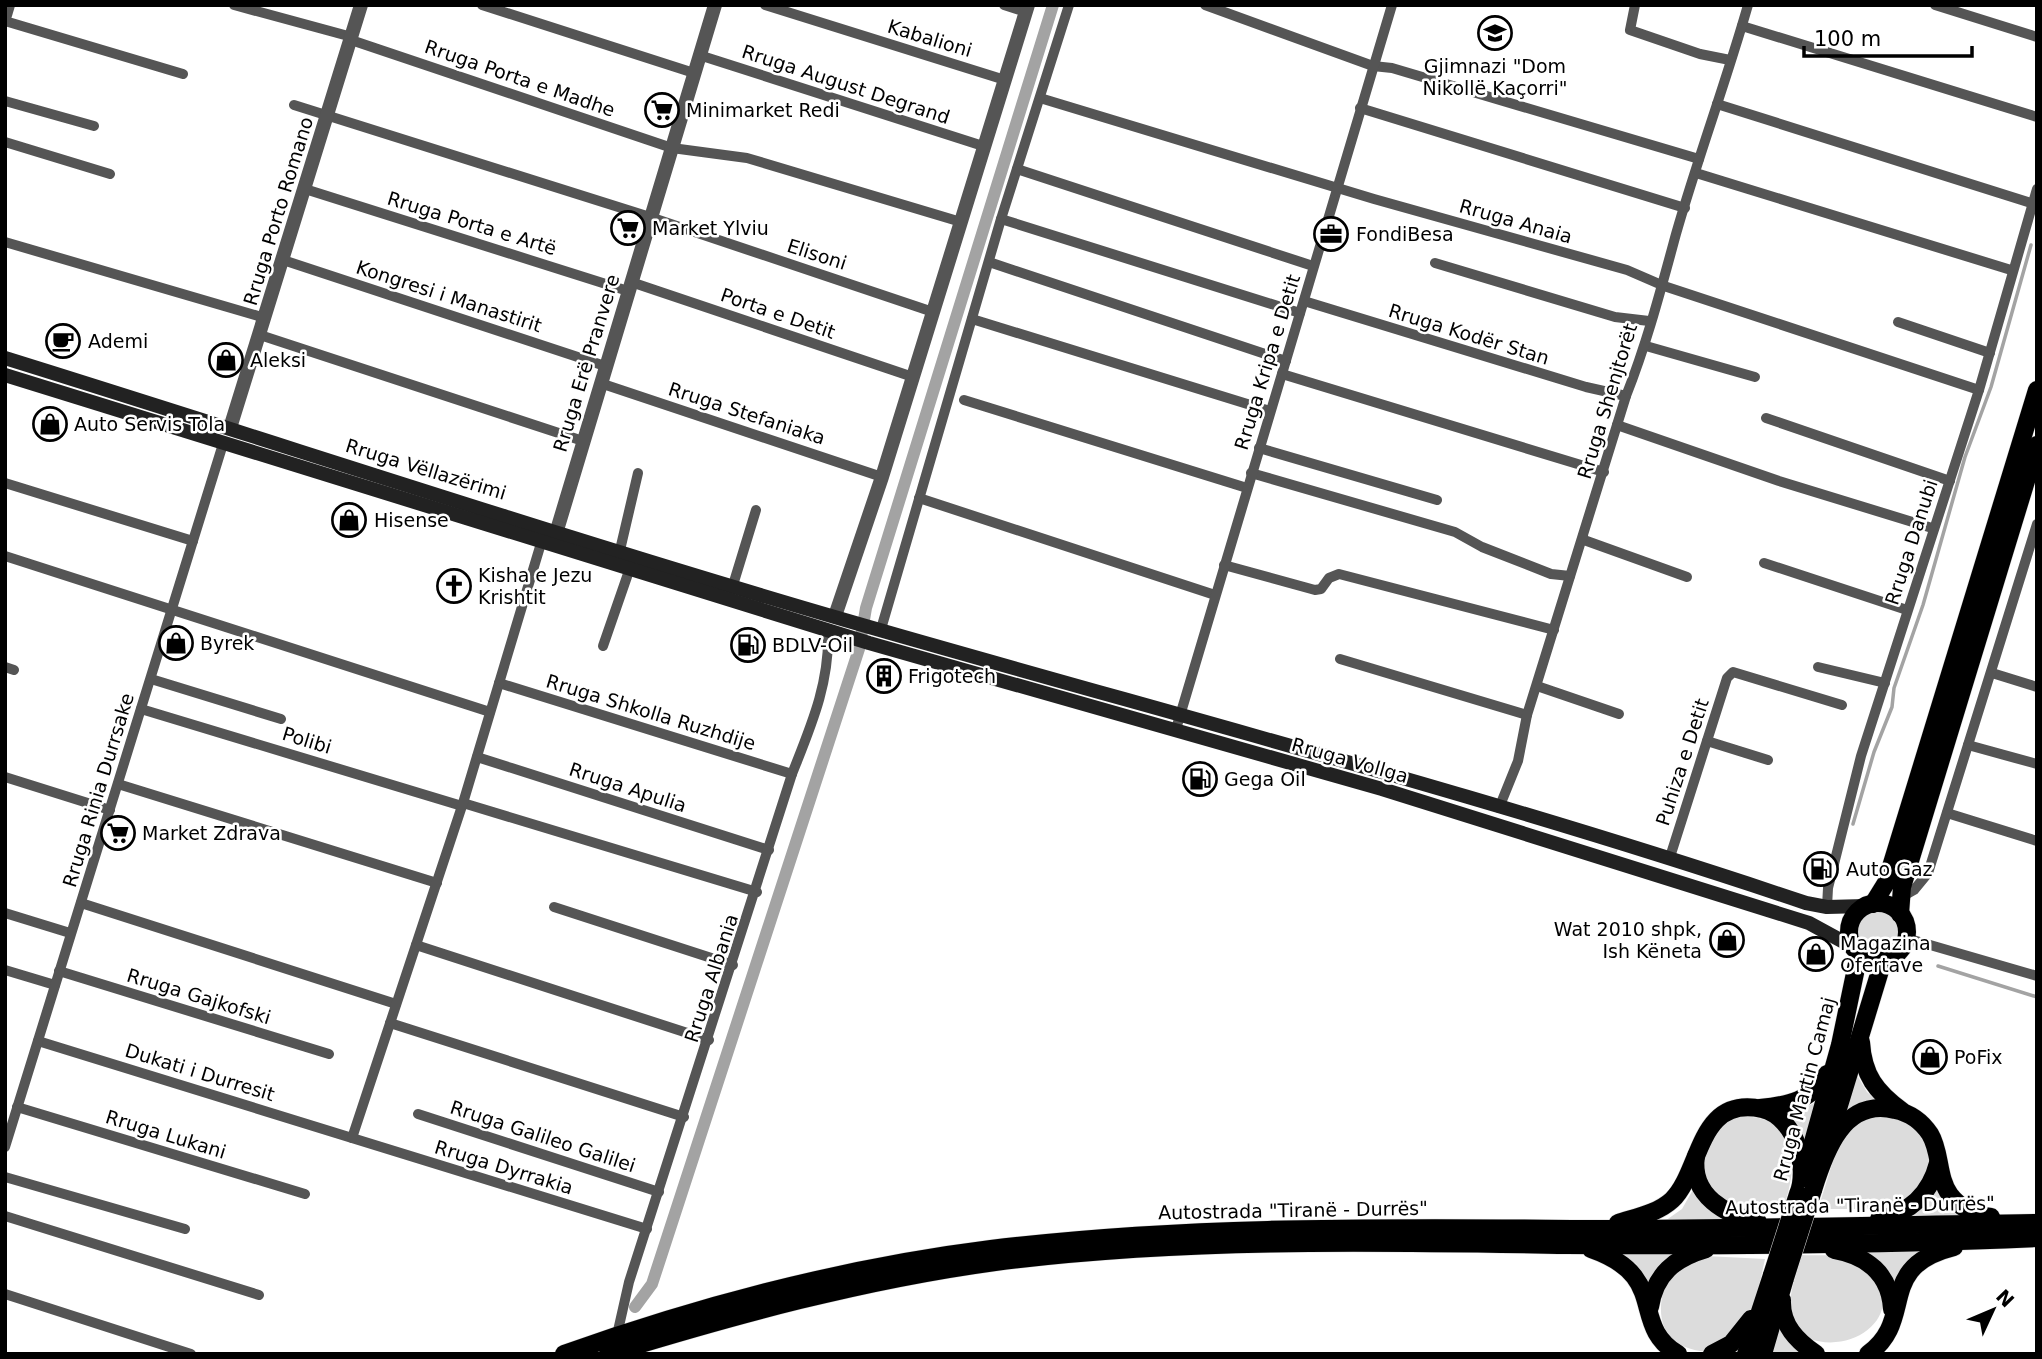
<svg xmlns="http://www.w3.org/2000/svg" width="2042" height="1359" viewBox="0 0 2042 1359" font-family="'DejaVu Sans',sans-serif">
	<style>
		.green { fill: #dcdcdc }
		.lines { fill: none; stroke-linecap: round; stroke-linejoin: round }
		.stream { stroke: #a3a3a3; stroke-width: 3.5 }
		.canal { stroke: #a3a3a3; stroke-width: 12 }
		.primary-casing { stroke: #dbdbdb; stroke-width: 19 }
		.trunk-casing { stroke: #dbdbdb; stroke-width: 19 }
		.minor { stroke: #555; stroke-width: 10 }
		.tertiary { stroke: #555; stroke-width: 14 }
		.secondary { stroke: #222; stroke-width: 14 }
		.primary { stroke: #000; stroke-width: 18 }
		.trunk { stroke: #000; stroke-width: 18 }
		.trunk-bridge-casing { stroke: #dbdbdb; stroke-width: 19; stroke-linecap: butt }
		.trunk-bridge { stroke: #000; stroke-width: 18 }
		.labels { text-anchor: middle; stroke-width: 5; stroke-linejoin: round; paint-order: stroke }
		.street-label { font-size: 19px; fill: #000; stroke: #fff }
		.poi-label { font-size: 19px; fill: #000; stroke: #fff; text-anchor: start }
	</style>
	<rect width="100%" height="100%" fill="#fff"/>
	<g class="green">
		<circle cx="1878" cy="932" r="20"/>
		<polygon points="1857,1075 1867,1092 1877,1101 1843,1118"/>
		<polygon points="1814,1103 1805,1143 1801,1131 1784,1111 1799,1111"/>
		<polygon points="1883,1113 1916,1127 1930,1150 1931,1168 1906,1203 1882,1209 1818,1209 1837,1148 1858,1120"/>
		<path d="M1739,1116C1805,1117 1797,1167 1782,1213L1747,1212L1710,1193L1700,1160L1722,1123Z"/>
		<polygon points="1937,1181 1970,1216 1904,1217"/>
		<polygon points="1695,1186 1729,1221 1662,1223 1682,1209"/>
		<polygon points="1925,1247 1904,1265 1895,1284 1857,1248"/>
		<polygon points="1614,1250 1674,1253 1649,1285 1636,1264"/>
		<path d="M1802,1255C1817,1256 1842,1253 1855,1261C1919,1301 1861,1359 1807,1338C1779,1313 1793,1286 1802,1255Z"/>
		<path d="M1706,1256L1765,1259L1752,1320L1706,1352C1658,1347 1654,1313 1668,1275Z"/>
		<polygon points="1781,1320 1800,1352 1770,1354"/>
	</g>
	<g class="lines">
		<g class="stream">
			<polyline points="1853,824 1874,752 1892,707 1894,688 1923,605 1965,457 1991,387 2031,245"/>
			<polyline points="1938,966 2037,997"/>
		</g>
		<polyline class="canal" points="635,1307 652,1284 859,649 866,608 1053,5"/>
		<g class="primary-casing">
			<g id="primary">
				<circle cx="1878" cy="932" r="29"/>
				<polyline points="1873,904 1886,883 2037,390"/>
				<polyline points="1900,914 1902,887 2037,445"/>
				<path d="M1861,1042C1863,1075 1876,1092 1902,1111"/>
				<path d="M1760,1108C1789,1105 1811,1101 1827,1074"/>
				<polyline points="1827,1145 1883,961"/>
				<polyline points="1803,1178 1840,1045 1859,954"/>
			</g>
		</g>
		<g class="trunk-casing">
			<g id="trunk">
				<path d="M1696,1156C1690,1196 1726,1215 1758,1222"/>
				<path d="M1813,1190C1825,1151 1844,1097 1895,1110C1910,1113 1922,1122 1930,1134C1941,1152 1937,1177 1950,1195C1960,1208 1975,1215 1991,1217"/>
				<path d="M1879,1219C1910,1213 1930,1194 1938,1163"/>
				<path d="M1618,1223C1637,1217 1658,1213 1672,1200C1702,1171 1697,1095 1762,1109C1780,1113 1792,1130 1798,1147C1802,1161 1804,1180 1798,1194"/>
				<path d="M1591,1249C1671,1277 1628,1324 1678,1354"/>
				<path d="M1834,1250C1867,1256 1890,1274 1892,1309"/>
				<path d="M1782,1300C1781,1325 1797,1341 1816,1354"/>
				<path d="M1650,1307C1655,1274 1675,1258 1706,1249"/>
				<path d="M564,1354C702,1305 846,1267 991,1249C1194,1224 1399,1228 1603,1229C1748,1229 1892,1225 2037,1223"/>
				<path d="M608,1354C735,1315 863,1280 995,1262C1184,1238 1376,1242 1566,1245C1723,1246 1880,1245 2037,1238"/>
				<polyline points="1712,1354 1731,1344 1751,1319"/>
				<polyline points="1746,1354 1772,1275"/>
				<polyline points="1763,1354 1785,1278"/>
				<path d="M1868,1354C1917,1319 1874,1267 1954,1247"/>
			</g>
		</g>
		<g class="minor">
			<polyline points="234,5 352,37"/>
			<polyline points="482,5 694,73"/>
			<polyline points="765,5 1005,80"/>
			<polyline points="1004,5 1026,12"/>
			<polyline points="1205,5 1373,66 1392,68 1699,159"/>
			<polyline points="1635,5 1630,30 1700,54 1730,60"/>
			<polyline points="1935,5 2037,37"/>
			<polyline points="5,21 183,74"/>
			<polyline points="1742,26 2037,117"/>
			<polyline points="351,40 672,148 747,158 961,222"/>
			<polyline points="699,55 983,146"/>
			<polyline points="1040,98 1374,199 1627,270 1664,286 1979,390"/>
			<polyline points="5,101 94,126"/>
			<polyline points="1717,104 2031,203"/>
			<polyline points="294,105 650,217 933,312"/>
			<polyline points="1360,108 1685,208"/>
			<polyline points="5,142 110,174"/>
			<polyline points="1017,169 1313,266"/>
			<polyline points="1696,173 2011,270"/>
			<polyline points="305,189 628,291"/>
			<polyline points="1001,219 1300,313"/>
			<polyline points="5,242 265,318"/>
			<polyline points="283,260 605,366"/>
			<polyline points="989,262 1286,361"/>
			<polyline points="1435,263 1615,317 1649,321"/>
			<polyline points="631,282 913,377"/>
			<polyline points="1304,301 1586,387 1626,396"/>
			<polyline points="972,319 1270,411"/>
			<polyline points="1898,322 1990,353"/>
			<polyline points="260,335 583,441"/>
			<polyline points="1646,346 1755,377"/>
			<polyline points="1282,374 1604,472"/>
			<polyline points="600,383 882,477"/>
			<polyline points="964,400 1247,488"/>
			<polyline points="1766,418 1950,481"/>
			<polyline points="1617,425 1779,481 1932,528"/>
			<polyline points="1259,448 1437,500"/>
			<polyline points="1251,473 1455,532 1482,547 1551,574 1570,576"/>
			<polyline points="5,483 193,541"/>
			<polyline points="919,498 1215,595"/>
			<polyline points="1583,536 1584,540 1687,577"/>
			<polyline points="620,550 638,473"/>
			<polyline points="5,556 490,712"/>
			<polyline points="1764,563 1907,610"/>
			<polyline points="1224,565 1315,590 1321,589 1329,578 1339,574 1554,630"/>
			<polyline points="733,585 756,510"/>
			<polyline points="881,629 1001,219 1069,5"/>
			<polyline points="603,646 630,568"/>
			<polyline points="1340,659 1527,715"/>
			<polyline points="5,667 14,670"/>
			<polyline points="1818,667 1885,683"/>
			<polyline points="1992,673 2037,687"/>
			<polyline points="151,679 281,719"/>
			<polyline points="499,683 792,774"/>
			<polyline points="1537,686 1619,714"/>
			<polyline points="141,709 462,806"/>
			<polyline points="1176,729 1392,5"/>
			<polyline points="1707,741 1768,760"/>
			<polyline points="1968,745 2037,764"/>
			<polyline points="477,757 769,850"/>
			<polyline points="5,777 110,810"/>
			<polyline points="118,784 437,883"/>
			<polyline points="463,803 757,892"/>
			<path d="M1499,808L1518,761L1527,715L1626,396C1647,343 1661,289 1676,234C1698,157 1726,82 1748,5"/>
			<polyline points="1947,813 2037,841"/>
			<polyline points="1670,857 1727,678 1733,672 1842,705"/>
			<polyline points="1900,898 1914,890 1928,873 2037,524"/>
			<polyline points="81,903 396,1004"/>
			<polyline points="554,907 733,965"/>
			<polyline points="1827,907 1828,888 1861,756 1979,390 2037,189"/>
			<polyline points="5,913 70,933"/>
			<polyline points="1906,938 2037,976"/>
			<polyline points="416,945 709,1040"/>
			<polyline points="5,970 55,985"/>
			<polyline points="59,971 329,1054"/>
			<polyline points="390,1023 684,1117"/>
			<polyline points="38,1041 647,1229"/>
			<polyline points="17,1107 305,1194"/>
			<polyline points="418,1114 659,1192"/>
			<polyline points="352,1138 463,803 542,540"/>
			<polyline points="5,1147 223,444"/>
			<polyline points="5,1177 185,1229"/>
			<polyline points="5,1216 259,1295"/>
			<polyline points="5,1294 191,1354"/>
			<path d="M617,1335L629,1282L792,774C811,726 830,683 828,630"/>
		</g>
		<g class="tertiary">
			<polyline points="5,15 8,5"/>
			<polyline points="230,428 361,5"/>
			<polyline points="557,530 715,5"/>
			<polyline points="835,616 882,477 1028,5"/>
		</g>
		<g class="secondary">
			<path d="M5,358C285,445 563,538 845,620C1166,713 1489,796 1806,903L1827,907L1865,906"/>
			<polyline points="5,375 869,643 1382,789 1809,923 1853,947"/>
		</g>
		<use href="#primary" class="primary"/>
		<use href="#trunk" class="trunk"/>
		<g class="trunk-bridge-casing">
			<g id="trunk-bridge">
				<polyline points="1772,1275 1798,1194"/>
				<polyline points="1785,1278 1813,1190"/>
			</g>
		</g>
		<use href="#trunk-bridge" class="trunk-bridge"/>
	</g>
	<defs>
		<g id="school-ring" transform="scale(1.75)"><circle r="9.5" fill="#fff" stroke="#000" stroke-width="1.5"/><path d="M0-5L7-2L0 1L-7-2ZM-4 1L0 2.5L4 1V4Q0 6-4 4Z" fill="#000"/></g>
		<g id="supermarket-ring" transform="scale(1.75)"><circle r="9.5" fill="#fff" stroke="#000" stroke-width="1.5"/><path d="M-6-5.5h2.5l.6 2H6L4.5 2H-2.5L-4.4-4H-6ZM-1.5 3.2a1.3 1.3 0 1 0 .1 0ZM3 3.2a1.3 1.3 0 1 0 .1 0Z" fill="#000"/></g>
		<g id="office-ring" transform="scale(1.75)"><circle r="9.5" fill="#fff" stroke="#000" stroke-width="1.5"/><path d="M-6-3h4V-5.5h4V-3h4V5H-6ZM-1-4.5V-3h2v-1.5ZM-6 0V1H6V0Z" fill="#000"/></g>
		<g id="cafe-ring" transform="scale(1.75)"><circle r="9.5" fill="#fff" stroke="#000" stroke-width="1.5"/><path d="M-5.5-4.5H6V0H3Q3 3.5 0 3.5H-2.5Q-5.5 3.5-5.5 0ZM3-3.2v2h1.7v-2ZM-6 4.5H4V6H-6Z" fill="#000"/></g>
		<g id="shop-ring" transform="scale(1.75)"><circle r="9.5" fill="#fff" stroke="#000" stroke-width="1.5"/><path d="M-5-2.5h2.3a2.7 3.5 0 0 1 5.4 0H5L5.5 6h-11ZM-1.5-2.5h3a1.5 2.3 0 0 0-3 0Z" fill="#000"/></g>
		<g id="church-ring" transform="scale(1.75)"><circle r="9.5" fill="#fff" stroke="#000" stroke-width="1.5"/><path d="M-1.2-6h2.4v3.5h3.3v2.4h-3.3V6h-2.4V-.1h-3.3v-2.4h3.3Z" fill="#000"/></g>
		<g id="fuel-ring" transform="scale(1.75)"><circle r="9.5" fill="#fff" stroke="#000" stroke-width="1.5"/><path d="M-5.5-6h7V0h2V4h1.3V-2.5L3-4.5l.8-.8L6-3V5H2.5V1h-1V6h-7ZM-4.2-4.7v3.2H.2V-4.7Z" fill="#000"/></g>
		<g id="building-ring" transform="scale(1.75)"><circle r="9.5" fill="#fff" stroke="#000" stroke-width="1.5"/><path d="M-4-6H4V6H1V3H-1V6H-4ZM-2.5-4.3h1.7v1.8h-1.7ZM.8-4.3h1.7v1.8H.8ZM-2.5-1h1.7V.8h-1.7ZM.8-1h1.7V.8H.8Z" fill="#000"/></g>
	</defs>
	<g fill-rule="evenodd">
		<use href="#school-ring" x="1495" y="33"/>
		<use href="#supermarket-ring" x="662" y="110"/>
		<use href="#supermarket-ring" x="628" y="228"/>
		<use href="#office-ring" x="1331" y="234"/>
		<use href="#cafe-ring" x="63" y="341"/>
		<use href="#shop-ring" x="226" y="360"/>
		<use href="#shop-ring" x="50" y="424"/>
		<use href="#shop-ring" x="349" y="520"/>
		<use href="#church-ring" x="454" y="586"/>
		<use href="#shop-ring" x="176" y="643"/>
		<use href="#fuel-ring" x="748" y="645"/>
		<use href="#building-ring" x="884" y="676"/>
		<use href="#fuel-ring" x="1200" y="779"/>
		<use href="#supermarket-ring" x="118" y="833"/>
		<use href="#fuel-ring" x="1821" y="869"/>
		<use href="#shop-ring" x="1727" y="940"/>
		<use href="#shop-ring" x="1816" y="954"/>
		<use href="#shop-ring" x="1930" y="1057"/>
	</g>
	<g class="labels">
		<g class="street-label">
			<text transform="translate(930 38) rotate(17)" y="7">Kabalioni</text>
			<text transform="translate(520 78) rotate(19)" y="7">Rruga Porta e Madhe</text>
			<text transform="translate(846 84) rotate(18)" y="7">Rruga August Degrand</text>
			<text transform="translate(278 211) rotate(-73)" y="7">Rruga Porto Romano</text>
			<text transform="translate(1516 221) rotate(16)" y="7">Rruga Anaia</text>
			<text transform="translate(472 223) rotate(17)" y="7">Rruga Porta e Artë</text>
			<text transform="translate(817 254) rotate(18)" y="7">Elisoni</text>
			<text transform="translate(449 296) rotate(18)" y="7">Kongresi i Manastirit</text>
			<text transform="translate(778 313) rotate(19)" y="7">Porta e Detit</text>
			<text transform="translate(1469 334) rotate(17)" y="7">Rruga Kodër Stan</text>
			<text transform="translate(1267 362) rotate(-73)" y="7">Rruga Kripa e Detit</text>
			<text transform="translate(586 363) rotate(-73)" y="7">Rruga Erë Pranvere</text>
			<text transform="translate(1607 401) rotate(-73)" y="7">Rruga Shenjtorët</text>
			<text transform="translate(747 413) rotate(18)" y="7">Rruga Stefaniaka</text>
			<text transform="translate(426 469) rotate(17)" y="7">Rruga Vëllazërimi</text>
			<text transform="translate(1911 542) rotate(-72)" y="7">Rruga Danubi</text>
			<text transform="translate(651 712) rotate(17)" y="7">Rruga Shkolla Ruzhdije</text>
			<text transform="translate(307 740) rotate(17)" y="7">Polibi</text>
			<text transform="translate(1350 760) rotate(16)" y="7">Rruga Vollga</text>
			<text transform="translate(1682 762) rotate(-72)" y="7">Puhiza e Detit</text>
			<text transform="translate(628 787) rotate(18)" y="7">Rruga Apulia</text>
			<text transform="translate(98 790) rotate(-73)" y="7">Rruga Rinia Durrsake</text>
			<text transform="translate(711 978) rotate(-72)" y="7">Rruga Albania</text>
			<text transform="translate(199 996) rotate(17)" y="7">Rruga Gajkofski</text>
			<text transform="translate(200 1072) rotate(17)" y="7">Dukati i Durresit</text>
			<text transform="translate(1804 1089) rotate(-75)" y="7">Rruga Martin Camaj</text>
			<text transform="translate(166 1134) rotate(17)" y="7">Rruga Lukani</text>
			<text transform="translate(543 1136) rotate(18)" y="7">Rruga Galileo Galilei</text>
			<text transform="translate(504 1167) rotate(17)" y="7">Rruga Dyrrakia</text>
			<text transform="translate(1860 1205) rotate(-1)" y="7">Autostrada "Tiranë - Durrës"</text>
			<text transform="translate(1293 1210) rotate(-1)" y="7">Autostrada "Tiranë - Durrës"</text>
		</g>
		<g class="poi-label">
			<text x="1495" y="73" text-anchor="middle">Gjimnazi "Dom<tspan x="1495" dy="22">Nikollë Kaçorri"</tspan></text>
			<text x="686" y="117">Minimarket Redi</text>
			<text x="652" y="235">Market Ylviu</text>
			<text x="1356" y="241">FondiBesa</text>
			<text x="88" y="348">Ademi</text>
			<text x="250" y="367">Aleksi</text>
			<text x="74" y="431">Auto Servis Tola</text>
			<text x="374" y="527">Hisense</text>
			<text x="478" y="582">Kisha e Jezu<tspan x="478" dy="22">Krishtit</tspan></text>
			<text x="200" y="650">Byrek</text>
			<text x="772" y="652">BDLV-Oil</text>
			<text x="908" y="683">Frigotech</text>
			<text x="1224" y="786">Gega Oil</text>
			<text x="142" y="840">Market Zdrava</text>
			<text x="1846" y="876">Auto Gaz</text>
			<text x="1702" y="936" text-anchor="end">Wat 2010 shpk,<tspan x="1702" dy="22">Ish Këneta</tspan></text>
			<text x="1840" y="950">Magazina<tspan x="1840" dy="22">Ofertave</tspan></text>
			<text x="1954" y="1064">PoFix</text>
		</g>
	</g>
	<rect width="2042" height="1359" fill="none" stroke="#000000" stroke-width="14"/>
	<g transform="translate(1993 1310) rotate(46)" stroke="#ffffff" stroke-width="5" paint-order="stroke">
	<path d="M0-5L12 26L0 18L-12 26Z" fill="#000000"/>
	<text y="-10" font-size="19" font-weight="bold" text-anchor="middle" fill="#000000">N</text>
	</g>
	<path d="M1804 46v10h168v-10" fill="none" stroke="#000000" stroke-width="3.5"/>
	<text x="1814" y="46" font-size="21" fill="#000000" stroke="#ffffff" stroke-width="5" paint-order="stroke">100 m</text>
</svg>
